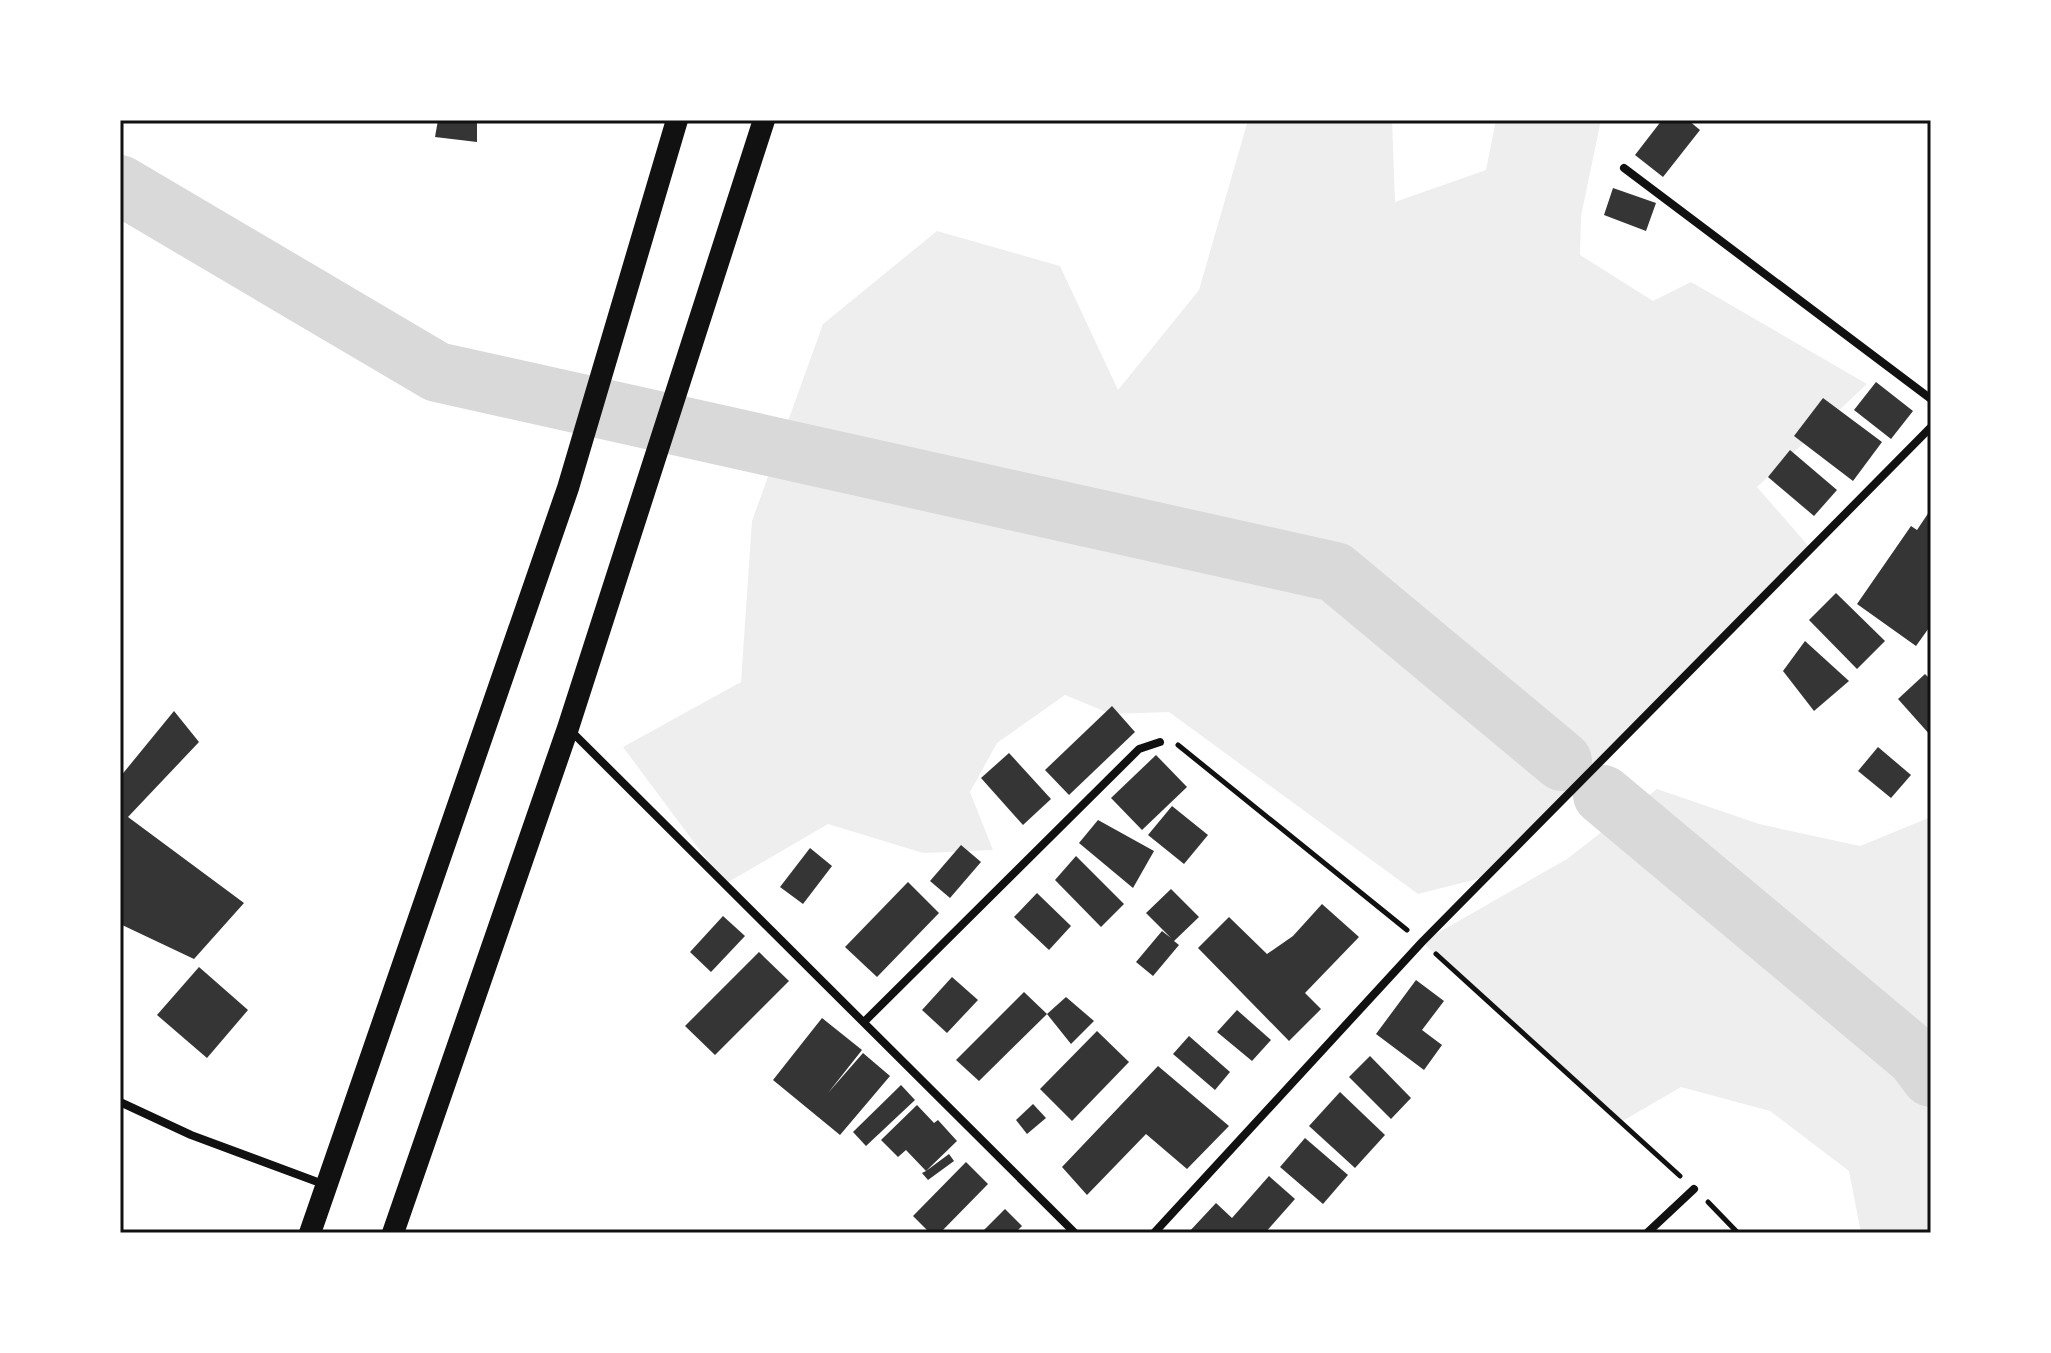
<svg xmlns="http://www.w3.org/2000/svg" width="2051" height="1353" viewBox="0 0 2051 1353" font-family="Montserrat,sans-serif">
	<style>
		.green { fill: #eee }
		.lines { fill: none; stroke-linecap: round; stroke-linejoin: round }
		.river { stroke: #d9d9d9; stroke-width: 60 }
		.building { fill: #353535 }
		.path { stroke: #111; stroke-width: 5 }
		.minor { stroke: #111; stroke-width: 8 }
		.trunk { stroke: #111; stroke-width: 22 }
		.neatline { fill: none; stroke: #111; stroke-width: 3 }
	</style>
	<rect width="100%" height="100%" fill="#fff"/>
	<g class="green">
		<polygon points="1248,120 1392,120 1395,202 1486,170 1496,120 1601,120 1581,216 1580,255 1653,301 1691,282 1867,384 1757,487 1812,550 1485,877 1418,894 1169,712 1111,714 1065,695 997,743 970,792 993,850 923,853 828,824 725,884 623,747 741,682 752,521 823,324 937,231 1060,266 1118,390 1199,290"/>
		<polygon points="1657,789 1759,824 1860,846 1931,817 1931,1233 1861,1233 1849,1171 1770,1111 1681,1087 1621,1122 1422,942 1567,859"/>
	</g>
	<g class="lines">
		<g class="river">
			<polyline points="120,185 437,372 1335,572 1562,761"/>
			<polyline points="1603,795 1916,1057 1931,1077"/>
		</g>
	</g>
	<g class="building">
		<polygon points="438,120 477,120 477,142 435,137"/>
		<polygon points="1662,120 1688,120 1700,130 1663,177 1635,155"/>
		<polygon points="1613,188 1656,203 1646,231 1604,215"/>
		<polygon points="1876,382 1913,411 1891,439 1854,410"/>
		<polygon points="1823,398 1882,442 1853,481 1794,436"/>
		<polygon points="1790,450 1837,490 1814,516 1768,477"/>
		<polygon points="1931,509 1931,625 1916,646 1857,604 1911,526 1917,530"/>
		<polygon points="1836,593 1885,641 1857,669 1809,620"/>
		<polygon points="1805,641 1849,681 1814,711 1783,671"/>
		<polygon points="1925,674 1931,680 1931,736 1898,699"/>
		<polygon points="1112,706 1135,732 1069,795 1045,770"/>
		<polygon points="174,711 199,742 128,817 244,903 194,959 120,924 120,777"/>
		<polygon points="1878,747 1911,775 1891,798 1858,771"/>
		<polygon points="1009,753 1051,799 1023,825 981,778"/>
		<polygon points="1156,755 1187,787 1142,830 1111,798"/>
		<polygon points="1172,806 1208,835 1184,864 1148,835"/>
		<polygon points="1098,820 1154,851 1133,888 1079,843"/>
		<polygon points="961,845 981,862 950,898 930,881"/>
		<polygon points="810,848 832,866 803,904 780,887"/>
		<polygon points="1076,856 1124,904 1101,927 1055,880"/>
		<polygon points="908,882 939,913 877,977 845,947"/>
		<polygon points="1171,889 1199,917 1174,941 1179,945 1153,976 1136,962 1162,931 1171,938 1146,913"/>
		<polygon points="1037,893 1071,926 1049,950 1014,917"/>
		<polygon points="1322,904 1359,937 1305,993 1321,1009 1289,1041 1198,948 1229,917 1267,954 1293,936"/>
		<polygon points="723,916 745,936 711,972 690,952"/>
		<polygon points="759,952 789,981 715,1055 685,1026"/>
		<polygon points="199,967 248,1010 207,1058 157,1015"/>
		<polygon points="952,977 978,1000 947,1033 922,1010"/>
		<polygon points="1416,980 1444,1001 1422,1030 1442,1045 1424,1070 1376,1034"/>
		<polygon points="1024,992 1047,1014 979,1081 956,1060"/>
		<polygon points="1066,997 1094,1021 1071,1044 1047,1014"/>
		<polygon points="1237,1010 1271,1040 1252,1061 1217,1032"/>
		<polygon points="822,1018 862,1050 828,1093 863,1053 890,1076 840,1135 773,1080"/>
		<polygon points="1097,1031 1129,1062 1072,1121 1040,1089"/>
		<polygon points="1189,1036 1230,1072 1215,1090 1173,1054"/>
		<polygon points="1370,1056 1411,1098 1391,1119 1349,1077"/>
		<polygon points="1158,1066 1229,1126 1187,1169 1146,1134 1087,1195 1062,1167"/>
		<polygon points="901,1085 915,1100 866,1146 853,1132"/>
		<polygon points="1340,1092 1385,1135 1355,1168 1309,1126"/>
		<polygon points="1033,1104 1046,1118 1027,1134 1016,1120"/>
		<polygon points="917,1105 934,1123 938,1120 957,1141 926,1171 949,1154 954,1161 928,1180 922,1173 926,1171 906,1150 898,1157 881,1140"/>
		<polygon points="1305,1138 1348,1175 1323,1204 1280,1167"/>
		<polygon points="966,1162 988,1184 940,1233 930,1233 913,1216"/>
		<polygon points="1269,1176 1295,1199 1265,1233 1188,1233 1216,1203 1232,1218"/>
		<polygon points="1005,1209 1022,1226 1015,1233 981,1233"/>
	</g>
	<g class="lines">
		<g class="path">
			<polyline points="1178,745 1407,930"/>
			<polyline points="1436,954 1680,1176"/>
			<polyline points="1708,1202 1738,1233"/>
		</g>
		<g class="minor">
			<polyline points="1624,168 1931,399"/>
			<polyline points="571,731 1075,1233"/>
			<polyline points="864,1022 1139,749 1160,742"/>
			<polyline points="120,1102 191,1135 323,1184"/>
			<polyline points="1154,1233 1422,942 1931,427"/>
			<polyline points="1647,1233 1694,1189"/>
		</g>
		<g class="trunk">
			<polyline points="310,1233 568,488 677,120"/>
			<polyline points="393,1233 568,728 764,120"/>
		</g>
	</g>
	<rect width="2051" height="1353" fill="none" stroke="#ffffff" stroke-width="244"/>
	<rect x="122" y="122" width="1807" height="1109" class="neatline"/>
</svg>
